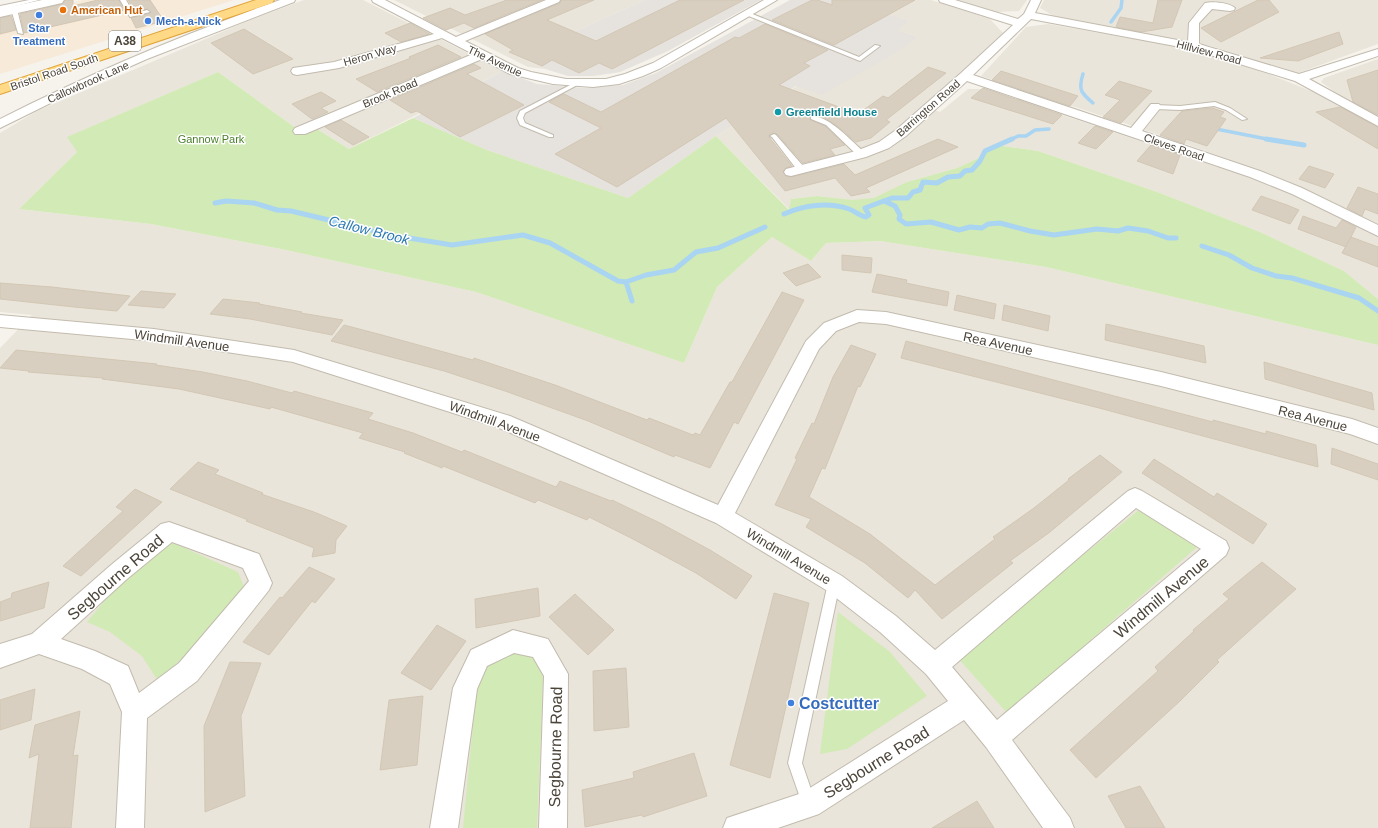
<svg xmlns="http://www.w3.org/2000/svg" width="1378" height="828" viewBox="0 0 1378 828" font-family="Arial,sans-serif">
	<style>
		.residential { fill: #eae5da }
		.commercial { fill: #f7ead8 }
		.industrial { fill: #e6e2dd }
		.green { fill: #d2eab5 }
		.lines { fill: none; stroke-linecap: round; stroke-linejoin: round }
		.stream-far1 { stroke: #a9d4f2; stroke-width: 3.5 }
		.stream { stroke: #a9d4f2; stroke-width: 5 }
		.building { fill: #d8cfc1; stroke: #d3c7b4 }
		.service-casing { stroke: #c2bbae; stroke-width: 2 }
		.minor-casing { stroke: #c2bbae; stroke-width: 2 }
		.tertiary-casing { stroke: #c2bbae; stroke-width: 2 }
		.trunk-casing { stroke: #e0a43c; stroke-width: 2 }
		.service { fill: #fff; fill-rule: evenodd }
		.minor { fill: #fff; fill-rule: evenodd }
		.tertiary { fill: #fff; fill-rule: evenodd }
		.trunk { fill: #ffd985; fill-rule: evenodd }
		.food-dot { fill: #e8710a; stroke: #fff; stroke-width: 1.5 }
		.shop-dot { fill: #3f7fe0; stroke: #fff; stroke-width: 1.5 }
		.culture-dot { fill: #0f9aa8; stroke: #fff; stroke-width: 1.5 }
		.labels { text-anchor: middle; stroke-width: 3; stroke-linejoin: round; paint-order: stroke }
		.far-food-label { font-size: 11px; font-weight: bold; fill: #c56008; stroke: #fff; text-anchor: start }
		.far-shop-label { font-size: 11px; font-weight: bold; fill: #366cbe; stroke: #fff; text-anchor: start }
		.far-street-label { font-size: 11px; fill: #4b4439; stroke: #fff }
		.far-culture-label { font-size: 11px; font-weight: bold; fill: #0d838f; stroke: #fff; text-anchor: start }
		.far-park-label { font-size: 11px; fill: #4a7f2a; stroke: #fff }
		.shield { fill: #fff; stroke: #817c74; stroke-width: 1 }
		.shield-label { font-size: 12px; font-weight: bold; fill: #4b4439 }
		.street-label { font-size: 13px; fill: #4b4439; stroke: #fff }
		.water-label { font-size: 14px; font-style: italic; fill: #2e7ab2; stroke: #fff }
		.near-street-label { font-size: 16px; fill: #4b4439; stroke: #fff }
		.near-shop-label { font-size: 16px; font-weight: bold; fill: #366cbe; stroke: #fff; text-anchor: start }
	</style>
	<rect width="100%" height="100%" fill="#f6f3ec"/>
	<g class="residential">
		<polygon points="304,0 363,0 503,71 349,149 312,126 300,131 218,72 68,137 77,152 19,209 151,224 286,250 476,292 684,363 717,287 772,237 811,261 826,243 880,241 1046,267 1378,345 1378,828 0,828 0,348 32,315 0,312 0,133 37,111 250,20"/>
		<polygon points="394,0 645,0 565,36 553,47 526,60 545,69 528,67"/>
		<polygon points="842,0 931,0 990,19 1003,33 925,107 940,112 968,89 985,89 1217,167 1230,160 1178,141 981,76 1026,27 1048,24 1193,49 1271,75 1316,93 1335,92 1321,82 1324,78 1378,59 1378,299 1344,271 1260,232 1160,193 1038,151 996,145 981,157 957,168 907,182 870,203 817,196 791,199 790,210 716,136 797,86 918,37 896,30 908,21"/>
		<polygon points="958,0 1027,0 1019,11 996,12"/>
		<polygon points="1044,0 1378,0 1378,44 1298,73 1211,46 1057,18 1040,8"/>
	</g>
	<polygon class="commercial" points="83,0 234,0 0,74 0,19"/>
	<g class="industrial">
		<polygon points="645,0 761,0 668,51 620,72 594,76 568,76 545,69 526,60 553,47 565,36"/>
		<polygon points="790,0 842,0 909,21 897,30 918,37 900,50 822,95 796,86 716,136 628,198 487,150 413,118 503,71 537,84 585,88 623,85 656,73"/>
	</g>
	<g class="green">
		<polygon points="218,72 300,131 312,126 349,149 413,118 487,150 628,198 716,136 789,210 791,199 817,196 852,200 874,198 907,182 957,168 981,157 996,145 1038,151 1160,193 1260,232 1344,271 1378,299 1378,345 1046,267 880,241 826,243 811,261 772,237 717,287 684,363 476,292 286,250 151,224 19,209 77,152 67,137"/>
		<polygon points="1139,510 1197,547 1007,713 957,657"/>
		<polygon points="167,540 238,572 244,587 196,645 158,681 142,656 110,632 87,622 126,575"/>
		<polygon points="838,612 890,652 927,696 847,749 820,754"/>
		<polygon points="528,650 541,663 543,680 537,828 463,828 475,704 483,664 503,653"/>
	</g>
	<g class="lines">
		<g class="stream-far1">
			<polyline points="1111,22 1121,8 1122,0"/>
			<path d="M1083,74C1078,90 1081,93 1093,103"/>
			<polyline points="1211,128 1272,140"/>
			<polyline points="1010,140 1018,136 1026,136 1035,130 1049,129"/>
		</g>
		<g class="stream">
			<polyline points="1266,139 1304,145"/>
			<polyline points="884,201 895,206 900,215 899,219 906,224 931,222 959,230 970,227 982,228 988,224 1000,223 1030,231 1054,235 1097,229 1118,231 1128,228 1148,231 1168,238 1176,238"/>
			<polyline points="215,203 226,201 254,203 277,210 291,211 371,230 396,239 409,238 452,245 523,235 550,243 618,281 626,282 646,275 674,270 696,252 718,248 765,227"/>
			<path d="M784,214C804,205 828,202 849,209C855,211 860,216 866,217L869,215L865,208L892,198H908L913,192L920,190L923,182L937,183L948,177L960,176L965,171L972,170L980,161L985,151L1012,139"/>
			<polyline points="1202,246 1229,255 1252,268 1276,276 1292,278 1359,298 1378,311"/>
			<polyline points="626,282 632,301"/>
		</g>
	</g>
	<g class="building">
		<polygon points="65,0 73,0 73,6 98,0 119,0 124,10 24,33 20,14 62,4"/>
		<polygon points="128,0 150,0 164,21 136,28 131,18 150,13 151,12 147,9 135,12"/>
		<polygon points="507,0 542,0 474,28 464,23 446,30 423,18 450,8 465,15"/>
		<polygon points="561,0 594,0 547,20 596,41 680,0 744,0 612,69 599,63 579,73 552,60 542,66 509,52 513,50 485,34 560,3"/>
		<polygon points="812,0 817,0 832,5 832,0 915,0 834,45 772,20"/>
		<polygon points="1158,0 1182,0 1172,27 1141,32 1116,27 1120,17 1153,23"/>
		<polygon points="1258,0 1269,0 1279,12 1221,42 1201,28"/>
		<polygon points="11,16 16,30 0,34 0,18"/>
		<polygon points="410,23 430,34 401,42 385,33"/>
		<polygon points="765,24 828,50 804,63 810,66 779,85 858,114 883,96 888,98 928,67 946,73 886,120 890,122 871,138 856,142 840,128 825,118 818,116 810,116 810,120 825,126 845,145 830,149 835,155 803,163 777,134 773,133 769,135 769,137 792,166 786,168 783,171 786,176 791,177 844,164 855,175 938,139 958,147 866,188 870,192 851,196 835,178 785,191 726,118 617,187 555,154 601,128 549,102 564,94 601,112 735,37 739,38"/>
		<polygon points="244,29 293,59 253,74 211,43"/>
		<polygon points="1339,32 1343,44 1298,61 1260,58"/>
		<polygon points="438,45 461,57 377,92 356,79 411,58 409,57"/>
		<polygon points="474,64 481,68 467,74 524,105 460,137 417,111 411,113 390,100"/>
		<polygon points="1378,70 1378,115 1353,102 1347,80"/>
		<polygon points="1001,71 1078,96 1070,106 992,80"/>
		<polygon points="1119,81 1152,91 1121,123 1103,117 1120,100 1105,95"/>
		<polygon points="983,88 1062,115 1053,124 971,98"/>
		<polygon points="321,92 336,101 321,108 328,112 312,119 292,104"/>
		<polygon points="1340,107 1378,127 1378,149 1316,112"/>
		<polygon points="1212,108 1224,112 1220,117 1226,119 1207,146 1186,139 1184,144 1160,135 1182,111"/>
		<polygon points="341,120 356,129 369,137 353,145 325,127"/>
		<polygon points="1095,126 1113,132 1096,149 1078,143"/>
		<polygon points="1151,145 1180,155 1173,174 1137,161"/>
		<polygon points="1309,166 1334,174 1325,188 1299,179"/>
		<polygon points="1358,187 1378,194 1378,214 1365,209 1362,216 1347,208"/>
		<polygon points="1261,196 1287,205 1299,210 1290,224 1252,210"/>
		<polygon points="1303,216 1336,228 1342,220 1356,227 1346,247 1298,229"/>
		<polygon points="1351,237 1378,247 1378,267 1342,253"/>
		<polygon points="842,255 872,258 871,273 842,270"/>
		<polygon points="808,264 821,277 796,286 783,273"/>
		<polygon points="877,274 907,280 906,283 949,292 947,306 872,292"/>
		<polygon points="0,283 52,287 130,296 117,311 74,307 0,299"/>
		<polygon points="141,291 176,294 164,308 128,305"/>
		<polygon points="782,292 804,300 738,424 734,422 710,468 675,455 674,457 588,421 505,391 444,371 331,341 344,325 382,335 473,360 474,358 555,385 647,420 649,418 693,435 695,433 700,435 730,382 732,382"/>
		<polygon points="957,295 996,304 994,319 954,310"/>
		<polygon points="223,299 260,303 259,304 302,312 301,313 343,320 332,335 250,319 210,314"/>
		<polygon points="1004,305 1050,316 1048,331 1002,320"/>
		<polygon points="1106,324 1204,346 1206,363 1105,340"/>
		<polygon points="906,341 1213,422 1213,420 1266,434 1266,431 1316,445 1318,467 1099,408 901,358"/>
		<polygon points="851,345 876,354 860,387 858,386 825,469 822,468 809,497 870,534 935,585 995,539 993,537 1034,508 1069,480 1068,479 1100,455 1122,472 1050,532 1010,561 1013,563 942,619 915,590 908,598 865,563 806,527 811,519 775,505 797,459 795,458 812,423 814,424 833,377"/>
		<polygon points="16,350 157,364 156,365 203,372 247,381 292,393 294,391 373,413 368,419 413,433 462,452 464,450 556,487 560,481 611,501 612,500 660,523 710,550 752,576 736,599 696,573 631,538 589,517 587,520 538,500 535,503 443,466 442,468 404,453 405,452 359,438 363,433 271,407 270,409 179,389 102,379 103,378 28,372 29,371 0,368"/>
		<polygon points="1264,362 1372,393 1374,410 1265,379"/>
		<polygon points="1332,448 1378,464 1378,480 1331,464"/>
		<polygon points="1154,459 1214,497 1217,493 1267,524 1253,544 1142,473"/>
		<polygon points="198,462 219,470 215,474 263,493 261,494 314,512 347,526 336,540 335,553 312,557 314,548 246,521 248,520 170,489"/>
		<polygon points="135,489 162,502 81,576 63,566 123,511 116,507"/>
		<polygon points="1262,562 1296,589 1217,660 1219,662 1180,701 1096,778 1070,750 1158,671 1155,667 1194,631 1193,630 1229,599 1223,594"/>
		<polygon points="309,567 335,579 315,603 312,601 269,655 243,642 280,597 282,598"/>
		<polygon points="49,582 44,608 0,621 0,602 11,598 12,593"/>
		<polygon points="538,588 540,616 476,628 475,599"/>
		<polygon points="774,593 809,603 770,778 730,765"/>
		<polygon points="575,594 614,630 588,655 549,617"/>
		<polygon points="437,625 466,641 431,690 401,673"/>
		<polygon points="230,662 261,663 241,716 245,796 205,812 204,726"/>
		<polygon points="626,668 629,727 594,731 593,671"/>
		<polygon points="35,689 31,720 0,730 0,700"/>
		<polygon points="423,696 417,765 380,770 389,700"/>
		<polygon points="80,711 73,756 78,755 71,828 30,828 39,754 29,758 35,725"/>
		<polygon points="694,753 707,796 643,817 642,815 585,827 582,790 634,778 633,772"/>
		<polygon points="1140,786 1165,828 1126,828 1108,796"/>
		<polygon points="977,801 994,828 932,828"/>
	</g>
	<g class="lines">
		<g class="service-casing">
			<g id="service">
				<polygon points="29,0 39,0 0,10 0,6"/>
				<polygon points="120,0 126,0 134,14 147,10 150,12 130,17"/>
				<polygon points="14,7 17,9 23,34 18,33 11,9"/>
				<polygon points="746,13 750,13 859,57 875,45 880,46 860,61 746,15"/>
				<polygon points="576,82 581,83 525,113 523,118 525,123 553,135 553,137 549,137 520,125 517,118 520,111"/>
				<polygon points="1215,102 1230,108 1247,119 1242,120 1226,110 1214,106 1180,110 1155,109 1152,107 1155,105 1180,106"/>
				<path d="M811,117C828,114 851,141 864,152V156H858L826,125L811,119Z"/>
				<polygon points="774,134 776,135 804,167 804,171 798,171 772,137 770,136"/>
				<polygon points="834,578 838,579 840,583 802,763 816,804 814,809 809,811 804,809 788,763 828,583 830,579"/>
			</g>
		</g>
		<g class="minor-casing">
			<g id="minor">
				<path d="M280,0H295L294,2L147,59L75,91L0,128V119C91,73 184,34 280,0Z"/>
				<polygon points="372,0 385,0 456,37 546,0 560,0 559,2 465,41 518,68 531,72 566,79 606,79 625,74 653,63 764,0 777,0 661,68 643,76 619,84 593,87 553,84 510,74 482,59 305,134 295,134 293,131 295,128 473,54 442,38 339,68 297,75 293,74 291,71 293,68 334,62 434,34 373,2"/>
				<path d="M939,0H955L1018,19L1024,14L1031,0H1041L1035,13L1188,42L1189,23L1205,3C1213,1 1230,3 1235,8L1234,10L1230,11L1212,9L1199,23V44L1299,74L1378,49V56L1309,79L1378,117V126L1295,81L1191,49L1031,19L973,75L1131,128L1151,104H1159L1161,107L1142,131L1260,171L1302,188L1378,225V236L1292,194L1250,177L967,81L906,136L889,148L866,157L791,176L786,175L784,172L786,169L856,151L879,142L896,130L961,73L1013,25L940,2Z"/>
				<path d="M857,310L886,312L1161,372L1352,419L1378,428V444L1350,434L1161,386L886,324L859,322L836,331L819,349L735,513L842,576L896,616L935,650L1128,491L1135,488L1142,491L1226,541L1229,548L1226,555L1012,740L1070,818L1074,828H1043L986,747L964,720L819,814L778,828H723L727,818L802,793L948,701L926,674L880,632L826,590L716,523L497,427L293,362L154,341L0,327V315L154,329L294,350L510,416L718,505L806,341L824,323ZM1136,508L1201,549L997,720L952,667Z"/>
				<path d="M169,522L259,554L272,583L269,590L197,681L147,718L144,828H116L122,712L110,684L82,669L39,654L0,668V644L32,634L111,565L161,524ZM172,542L243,568L249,581L179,663L139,693L128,666L95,651L61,639L127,579Z"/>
				<polygon points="513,630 548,639 568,674 567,828 539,828 544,676 533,657 514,653 487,666 477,689 458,828 430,828 453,688 471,650"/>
			</g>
		</g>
		<g class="tertiary-casing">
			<polygon id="tertiary" points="42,0 64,0 62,3 0,17 0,9"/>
		</g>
		<g class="trunk-casing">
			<polygon id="trunk" points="256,0 274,0 272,3 0,94 0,85"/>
		</g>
		<use href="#service" class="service"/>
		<use href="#minor" class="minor"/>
		<use href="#tertiary" class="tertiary"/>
		<use href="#trunk" class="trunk"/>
	</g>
	<circle class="food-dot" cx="63" cy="10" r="4"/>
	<g class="shop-dot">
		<circle cx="39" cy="15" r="4"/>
		<circle cx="148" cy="21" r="4"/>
		<circle cx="791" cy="703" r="4"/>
	</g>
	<circle class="culture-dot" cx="778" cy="112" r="4"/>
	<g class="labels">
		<g class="far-food-label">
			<text x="71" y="14">American Hut</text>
		</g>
		<g class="far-shop-label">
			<text x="156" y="25">Mech-a-Nick</text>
			<text x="39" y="32" text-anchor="middle">Star<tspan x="39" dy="13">Treatment</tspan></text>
		</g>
		<g class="far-street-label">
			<text transform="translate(1209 52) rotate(15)" y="4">Hillview Road</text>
			<text transform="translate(370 55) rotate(-16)" y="4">Heron Way</text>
			<text transform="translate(495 61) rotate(25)" y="4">The Avenue</text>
			<text transform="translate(54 72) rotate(-19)" y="4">Bristol Road South</text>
			<text transform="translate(88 82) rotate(-24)" y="4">Callowbrook Lane</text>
			<text transform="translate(390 93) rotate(-23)" y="4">Brook Road</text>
			<text transform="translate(928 108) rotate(-41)" y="4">Barrington Road</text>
			<text transform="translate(1174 147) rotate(19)" y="4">Cleves Road</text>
		</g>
		<g class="far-culture-label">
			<text x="786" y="116">Greenfield House</text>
		</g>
		<g class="far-park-label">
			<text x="211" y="143">Gannow Park</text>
		</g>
		<rect class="shield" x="109" y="31" width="32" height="20" rx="3"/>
		<g class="shield-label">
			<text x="125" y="45">A38</text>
		</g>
		<g class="street-label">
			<text transform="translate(182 340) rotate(8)" y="5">Windmill Avenue</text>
			<text transform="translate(998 343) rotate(12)" y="5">Rea Avenue</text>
			<text transform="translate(1313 418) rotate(14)" y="5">Rea Avenue</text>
			<text transform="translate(495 421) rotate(20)" y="5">Windmill Avenue</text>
			<text transform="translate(789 556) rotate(31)" y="5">Windmill Avenue</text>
		</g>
		<g class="water-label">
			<text transform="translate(369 230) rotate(14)" y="5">Callow Brook</text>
		</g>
		<g class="near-street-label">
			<text transform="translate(115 577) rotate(-41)" y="6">Segbourne Road</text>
			<text transform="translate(1161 597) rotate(-40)" y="6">Windmill Avenue</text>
			<text transform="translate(555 747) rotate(-89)" y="6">Segbourne Road</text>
			<text transform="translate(876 762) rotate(-32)" y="6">Segbourne Road</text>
		</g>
		<g class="near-shop-label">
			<text x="799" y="709">Costcutter</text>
		</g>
	</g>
</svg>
